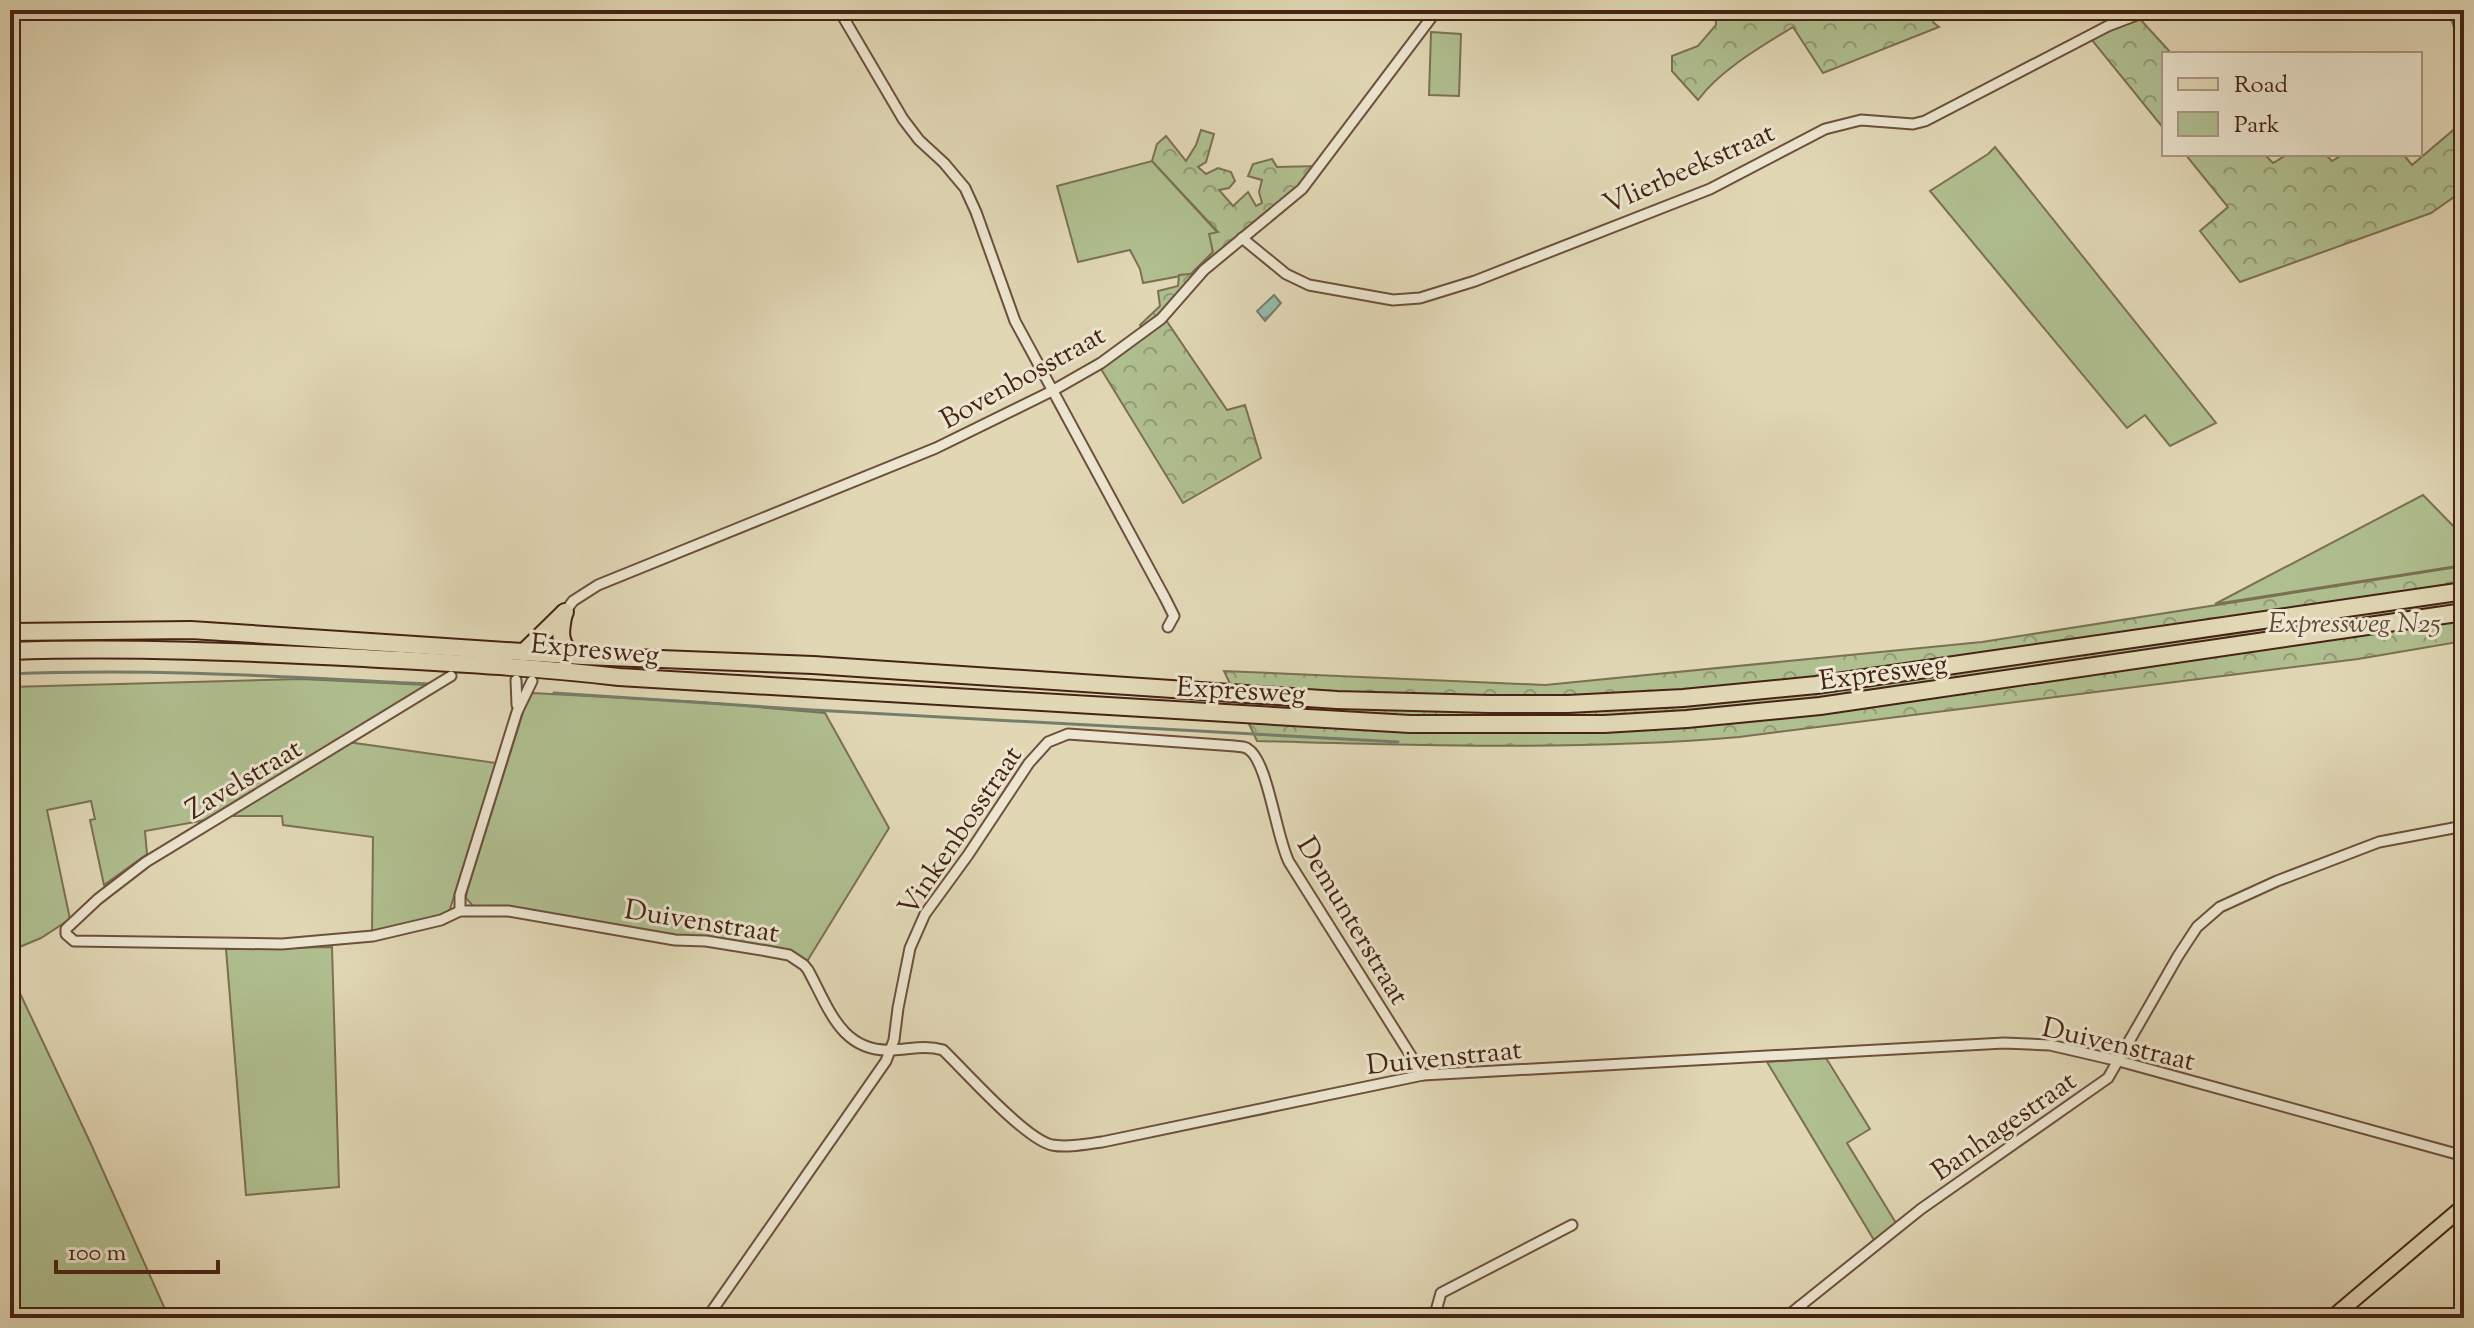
<svg xmlns="http://www.w3.org/2000/svg" width="2474" height="1328" viewBox="0 0 2474 1328" font-family="'Sorts Mill Goudy',serif">
	<style>
		.green { fill: #b0bf90; stroke: #7b7152; stroke-width: 2 }
		.forest { fill: url(#forest-crowns); stroke: #7b7152; stroke-width: 2 }
		.water { fill: url(#water-ripples); stroke: #757e6c; stroke-width: 2 }
		.lines { fill: none; stroke-linecap: round; stroke-linejoin: round }
		.stream { stroke: #757e6c; stroke-width: 3 }
		.street-casing { stroke: #6d503c; stroke-width: 13 }
		.primary-casing { stroke: #462313; stroke-width: 18 }
		.highway-casing { stroke: #462313; stroke-width: 20 }
		.street { stroke: #ece5cf; stroke-width: 9 }
		.primary { stroke: #e1d7b5; stroke-width: 14 }
		.highway { stroke: #e1d7b5; stroke-width: 16 }
		.labels { text-anchor: middle; stroke-width: 6; stroke-linejoin: round; paint-order: stroke }
		.street-label { font-size: 28px; fill: #462313; stroke: #ece5cf }
		.park-label { font-size: 28px; font-style: italic; fill: #604a32; stroke: #ece5cf }
	</style>
	<defs>
		<pattern id="forest-crowns" width="20" height="18" patternUnits="userSpaceOnUse" patternTransform="scale(2)"><rect width="20" height="18" fill="#b0bf90"/><path d="M2 6a3 3 0 1 1 6 0M12 15a3 3 0 1 1 6 0" fill="none" stroke="#919b74"/></pattern>
		<pattern id="water-ripples" width="26" height="14" patternUnits="userSpaceOnUse" patternTransform="scale(2)"><rect width="26" height="14" fill="#95baa8"/><path d="M2 4q2-2 4 0t4 0M15 11q2-2 4 0t4 0" fill="none" stroke="#7b9788"/></pattern>
	</defs>
	<rect width="100%" height="100%" fill="#e1d7b5"/>
	<filter id="stains"><feTurbulence type="fractalNoise" baseFrequency=".0025" numOctaves="4"/><feColorMatrix values="0 0 0 0 .2 0 0 0 0 .09 0 0 0 0 .02 0 0 0 .5 -.17"/></filter>
	<radialGradient id="worn" r=".72"><stop offset=".6" stop-color="#630" stop-opacity="0"/><stop offset="1" stop-color="#630" stop-opacity=".3"/></radialGradient>
	<g class="green">
		<polygon points="1431,32 1461,34 1459,96 1429,95"/>
		<polygon points="1995,147 2016,173 2216,423 2170,446 2145,415 2127,428 1930,191 1988,154"/>
		<polygon points="1152,161 1218,233 1210,235 1213,252 1191,274 1143,283 1140,269 1130,250 1078,262 1057,186"/>
		<polygon points="2423,495 2464,537 2464,565 2215,604"/>
		<polygon points="301,679 428,685 348,742 496,763 450,909 446,914 372,933 373,837 283,825 282,816 228,816 145,831 147,854 104,885 90,820 95,819 91,801 47,810 70,919 41,938 10,951 10,687"/>
		<polygon points="532,693 701,702 825,713 889,828 806,963 801,957 782,950 711,937 676,937 530,911 473,906 466,898 467,891 524,709"/>
		<polygon points="332,947 339,1187 246,1195 226,949"/>
		<polygon points="10,972 90,1142 169,1318 10,1318"/>
		<polygon points="1826,1058 1870,1129 1847,1143 1896,1223 1874,1240 1767,1062"/>
	</g>
	<g class="forest">
		<path d="M1715,10H1927L1934,23L1939,27L1823,73L1793,27C1762,46 1720,70 1698,100L1672,71V56L1698,46L1716,25Z"/>
		<polygon points="2464,10 2464,59 2450,15"/>
		<polygon points="2139,18 2172,54 2164,54 2164,129 2091,39"/>
		<polygon points="2464,121 2464,190 2431,213 2240,282 2200,231 2228,207 2185,154 2264,154 2273,163 2288,154 2325,154 2332,161 2344,154 2403,154 2412,165"/>
		<polygon points="1201,130 1214,134 1206,162 1198,167 1206,174 1218,168 1231,172 1235,181 1229,188 1219,190 1233,206 1248,192 1256,206 1262,203 1259,192 1262,180 1248,176 1253,164 1272,159 1277,167 1319,166 1300,190 1204,270 1166,320 1227,410 1245,405 1261,458 1183,503 1101,369 1101,363 1143,332 1140,325 1160,306 1158,291 1178,286 1179,275 1191,274 1213,252 1209,234 1218,232 1152,161 1157,144 1166,136 1186,161 1196,145"/>
		<path d="M2464,566V641L2358,659L1739,737C1578,751 1418,745 1257,741L1224,671L1545,685L1982,642Z"/>
	</g>
	<polygon class="water" points="1274,295 1281,303 1265,321 1257,311"/>
	<g class="lines">
		<g class="stream">
			<path d="M10,674C150,668 289,677 429,684"/>
			<polyline points="554,693 813,710 1398,742"/>
		</g>
		<g class="street-casing">
			<g id="street">
				<polyline points="839,10 903,119 919,140 944,163 965,188 976,212 1015,321 1165,598 1174,616 1168,627"/>
				<polyline points="1242,238 1286,274 1309,285 1393,300 1420,298 1475,281 1710,189 1825,129 1861,120 1913,124 1925,121 2108,26 2150,10"/>
				<polyline points="565,612 573,601 598,585 936,448 1052,391 1101,363 1161,319 1204,270 1302,189 1437,10"/>
				<path d="M451,676L146,862L98,899L66,929V934L74,941L282,944L373,936L441,920L460,911H508L675,940L706,941L767,951L789,955L804,965L808,970C829,1008 841,1053 893,1050C911,1049 926,1045 943,1050C966,1072 1025,1139 1052,1145C1068,1148 1086,1144 1102,1142L1423,1075L2004,1043L2050,1045L2119,1061L2464,1156"/>
				<polyline points="516,680 517,705"/>
				<polyline points="460,911 460,895 517,712 532,681"/>
				<polyline points="1800,1306 1811,1318"/>
				<path d="M707,1318L886,1061L894,1040L898,1008L910,948L925,914L968,855L1029,763L1048,742L1068,734L1235,746C1239,747 1244,746 1248,749C1268,761 1276,837 1289,862L1423,1075"/>
				<polyline points="1434,1318 1441,1293 1572,1225"/>
				<polyline points="1785,1318 1921,1209 2108,1078 2178,956 2197,927 2220,907 2277,881 2379,842 2464,826"/>
			</g>
		</g>
		<g class="primary-casing">
			<polyline id="primary" points="2332,1318 2464,1206"/>
		</g>
		<g class="highway-casing">
			<g id="highway">
				<path d="M564,613C560,631 558,643 573,655"/>
				<polyline points="10,632 191,630 583,656 813,665 1337,700 1489,704 1568,704 1683,698 1816,685 2464,591"/>
				<path d="M10,651C128,647 246,652 364,658C449,663 534,667 619,677L1410,724H1604L1687,719L1820,706L2464,612"/>
				<polyline points="524,652 565,612"/>
			</g>
		</g>
		<use href="#street" class="street"/>
		<use href="#primary" class="primary"/>
		<use href="#highway" class="highway"/>
	</g>
	<g class="labels">
		<g class="street-label">
			<text transform="translate(1688 167) rotate(-24)" y="10">Vlierbeekstraat</text>
			<text transform="translate(1022 376) rotate(-29)" y="10">Bovenbosstraat</text>
			<text transform="translate(595 648) rotate(5)" y="10">Expresweg</text>
			<text transform="translate(1883 671) rotate(-8)" y="10">Expresweg</text>
			<text transform="translate(1241 689) rotate(3)" y="10">Expresweg</text>
			<text transform="translate(243 778) rotate(-31)" y="10">Zavelstraat</text>
			<text transform="translate(959 830) rotate(-56)" y="10">Vinkenbosstraat</text>
			<text transform="translate(702 920) rotate(9)" y="10">Duivenstraat</text>
			<text transform="translate(1354 920) rotate(59)" y="10">Demunterstraat</text>
			<text transform="translate(2119 1043) rotate(13)" y="10">Duivenstraat</text>
			<text transform="translate(1444 1056) rotate(-6)" y="10">Duivenstraat</text>
			<text transform="translate(2003 1125) rotate(-35)" y="10">Banhagestraat</text>
		</g>
		<g class="park-label">
			<text x="2354" y="632">Expressweg N25</text>
		</g>
	</g>
	<rect width="2474" height="1328" fill="none" stroke="#e1d7b5" stroke-width="40"/>
	<rect x="12" y="12" width="2450" height="1304" fill="none" stroke="#462313" stroke-width="4"/>
	<rect x="20" y="20" width="2434" height="1288" fill="none" stroke="#462313" stroke-width="2"/>
	<rect x="2162" y="52" width="260" height="104" fill="#ece5cf" stroke="#aa9784" stroke-width="2"/>
	<rect x="2178" y="78" width="40" height="12" fill="#e1d7b5" stroke="#aa9784" stroke-width="2"/>
	<text x="2234" y="92" font-size="24" fill="#462313">Road</text>
	<rect x="2178" y="112" width="40" height="24" fill="#b0bf90" stroke="#aa9784" stroke-width="2"/>
	<text x="2234" y="132" font-size="24" fill="#462313">Park</text>
	<path d="M56 1260v12h162v-12" fill="none" stroke="#462313" stroke-width="4"/>
	<text x="68" y="1260" font-size="24" fill="#462313" stroke="#ece5cf" stroke-width="6" paint-order="stroke">100 m</text>
	<rect width="100%" height="100%" filter="url(#stains)"/>
	<rect width="100%" height="100%" fill="url(#worn)"/>
</svg>
